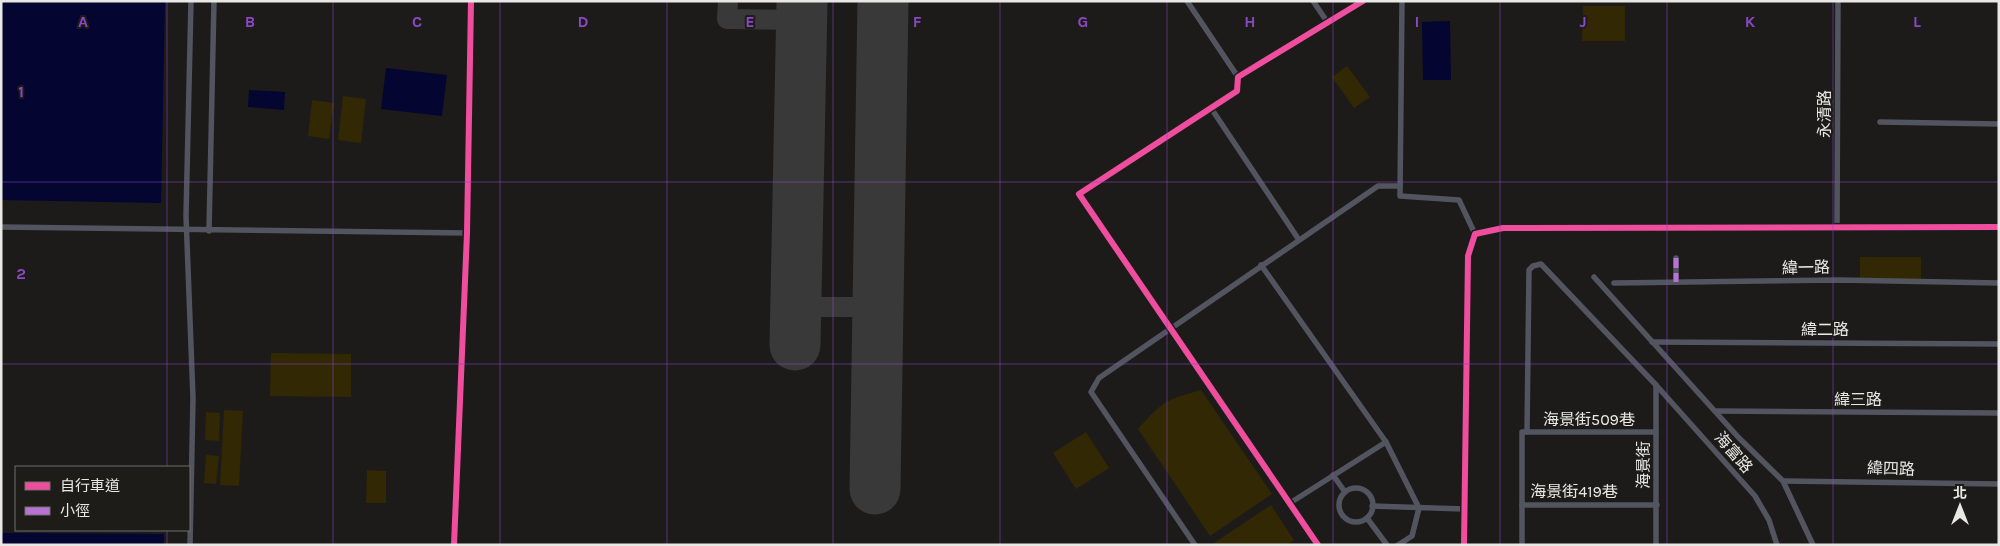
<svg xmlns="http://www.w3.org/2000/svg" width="2000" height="546" viewBox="0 0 2000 546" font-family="Karla,'Noto Sans TC',sans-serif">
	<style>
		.green { fill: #322804 }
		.water { fill: #040530 }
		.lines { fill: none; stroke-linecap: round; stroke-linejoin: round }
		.taxiway { stroke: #3a393a; stroke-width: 20 }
		.runway { stroke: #3a393a; stroke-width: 51 }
		.minor { stroke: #52555f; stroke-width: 5.5 }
		.quiet { stroke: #b673d3; stroke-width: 5; stroke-dasharray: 10 5; stroke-linecap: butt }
		.cycleway-casing { stroke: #1d1c19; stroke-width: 9 }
		.cycleway { stroke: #ef4d9e; stroke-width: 6 }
		.grid { fill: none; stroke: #8b48c5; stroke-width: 1; stroke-opacity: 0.55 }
		.labels { text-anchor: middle; stroke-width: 4; stroke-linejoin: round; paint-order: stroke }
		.street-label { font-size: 16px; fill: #e8e8e5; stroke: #1d1c19 }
		.grid-label { font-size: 16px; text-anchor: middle; font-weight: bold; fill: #8b48c5; stroke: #1d1c19; stroke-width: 4; stroke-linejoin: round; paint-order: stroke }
	</style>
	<rect width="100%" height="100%" fill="#1c1b1a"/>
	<g class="green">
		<polygon points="1583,6 1625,6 1625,41 1582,41"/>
		<polygon points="1347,66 1370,97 1354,108 1332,77"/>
		<polygon points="343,96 366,99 361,143 338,140"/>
		<polygon points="312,100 334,103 329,139 308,136"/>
		<rect x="1860" y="257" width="61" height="22"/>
		<polygon points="271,353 351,354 351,397 270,396"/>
		<path d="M1201,390L1272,494L1210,536L1138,429C1163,401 1165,400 1201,390Z"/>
		<polygon points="224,410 243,411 239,486 220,485"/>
		<polygon points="206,412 220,413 219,441 205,440"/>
		<polygon points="1086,432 1109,468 1076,489 1053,453"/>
		<polygon points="206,455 219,456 216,484 204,483"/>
		<polygon points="367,470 386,471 386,503 366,503"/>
		<polygon points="1271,505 1294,540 1287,545 1216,545 1214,543"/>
	</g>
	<g class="water">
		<polygon points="1,1 165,1 161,203 1,200"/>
		<polygon points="1450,21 1451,80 1423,80 1422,22"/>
		<polygon points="386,68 447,75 442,116 381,109"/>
		<polygon points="249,90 285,92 284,110 248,107"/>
		<polygon points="1,533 164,534 164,545 1,545"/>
	</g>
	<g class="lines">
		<g class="taxiway">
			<polyline points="728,1 727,19 801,20"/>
			<polyline points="796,307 879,307"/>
		</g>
		<g class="runway">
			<polyline points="795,345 802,1"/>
			<polyline points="875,489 883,1"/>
		</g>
		<g class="minor">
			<polyline points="1187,1 1238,77"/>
			<polyline points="1313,1 1328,23"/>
			<polyline points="1402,1 1400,196 1459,200 1475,234"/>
			<polyline points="1211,108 1299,240"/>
			<polyline points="1880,122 1999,124"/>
			<polyline points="1,227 467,233"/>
			<polyline points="1837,228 1838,1"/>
			<polyline points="209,231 214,1"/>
			<polyline points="1676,258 1676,282"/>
			<polyline points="1261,265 1386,442 1419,508 1412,536 1398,545"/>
			<polyline points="1594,277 1739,438 1783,481 1813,545"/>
			<polyline points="1614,283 1839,280 1999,283"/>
			<polyline points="1652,342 1999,344"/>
			<polyline points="1717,411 1999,413"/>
			<polyline points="1527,432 1529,270 1533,266 1541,264 1656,385 1755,496 1769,520 1777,545"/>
			<polyline points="1333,475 1345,492"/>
			<polyline points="1783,481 1999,484"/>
			<circle cx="1356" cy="505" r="17"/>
			<polyline points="1290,503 1386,442"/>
			<polyline points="1522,505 1657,505"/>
			<polyline points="1372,506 1464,509"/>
			<polyline points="1367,518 1387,545"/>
			<polyline points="190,545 193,398 186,216 191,1"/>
			<polyline points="454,545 467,233 471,1"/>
			<polyline points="1195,545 1091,392 1099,378 1378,186 1400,186"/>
			<polyline points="1318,545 1079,194 1237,91 1238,77 1363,1"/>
			<polyline points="1464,545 1468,256 1475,234 1503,228 1999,227"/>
			<polyline points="1522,545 1522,432 1656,432"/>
			<polyline points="1656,545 1656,385"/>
		</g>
		<polyline class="quiet" points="1676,258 1676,282"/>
		<g class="cycleway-casing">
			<g id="cycleway">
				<polyline points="454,545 467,233 471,1"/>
				<polyline points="1318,545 1079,194 1237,91 1238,77 1363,1"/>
				<polyline points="1464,545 1468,256 1475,234 1503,228 1999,227"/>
			</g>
		</g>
		<use href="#cycleway" class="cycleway"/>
	</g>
	<path class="grid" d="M167,1V467M333,1V545M500,1V545M667,1V545M833,1V545M1000,1V545M1167,1V545M1333,1V545M1500,1V545M1667,1V545M1833,1V545M1,182H1999M1,364H1999M167,530V545"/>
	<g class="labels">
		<g class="street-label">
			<text transform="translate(1824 114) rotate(-90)" y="6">永清路</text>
			<text transform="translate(1806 267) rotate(-1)" y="6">緯一路</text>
			<text x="1825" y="335">緯二路</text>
			<text x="1858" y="405">緯三路</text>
			<text x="1589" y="425">海景街509巷</text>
			<text transform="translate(1734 452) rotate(49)" y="6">海富路</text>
			<text transform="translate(1643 465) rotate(-90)" y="6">海景街</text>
			<text transform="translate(1891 468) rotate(2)" y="6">緯四路</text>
			<text x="1574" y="497">海景街419巷</text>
		</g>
	</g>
	<g class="grid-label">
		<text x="83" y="27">A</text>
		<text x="250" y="27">B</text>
		<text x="417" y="27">C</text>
		<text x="583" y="27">D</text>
		<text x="750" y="27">E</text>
		<text x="917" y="27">F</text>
		<text x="1083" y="27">G</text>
		<text x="1250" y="27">H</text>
		<text x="1417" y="27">I</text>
		<text x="1583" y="27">J</text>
		<text x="1750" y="27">K</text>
		<text x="1917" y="27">L</text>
		<text x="21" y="97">1</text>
		<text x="21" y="279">2</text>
	</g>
	<rect width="2000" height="546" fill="none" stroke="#e8e8e5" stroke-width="5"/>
	<rect x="15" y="466" width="175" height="65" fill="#1d1c19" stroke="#6e6e6b"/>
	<rect x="25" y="482" width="25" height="8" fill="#ef4d9e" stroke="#6e6e6b"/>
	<text x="60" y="491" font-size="15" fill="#e8e8e5">自行車道</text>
	<rect x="25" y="507" width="25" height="8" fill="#b673d3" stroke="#6e6e6b"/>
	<text x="60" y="516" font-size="15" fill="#e8e8e5">小徑</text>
	<g transform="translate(1960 506)" stroke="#1d1c19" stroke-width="4" paint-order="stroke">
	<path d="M0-4L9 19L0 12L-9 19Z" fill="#e8e8e5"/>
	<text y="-8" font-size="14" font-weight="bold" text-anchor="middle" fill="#e8e8e5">北</text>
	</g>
</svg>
